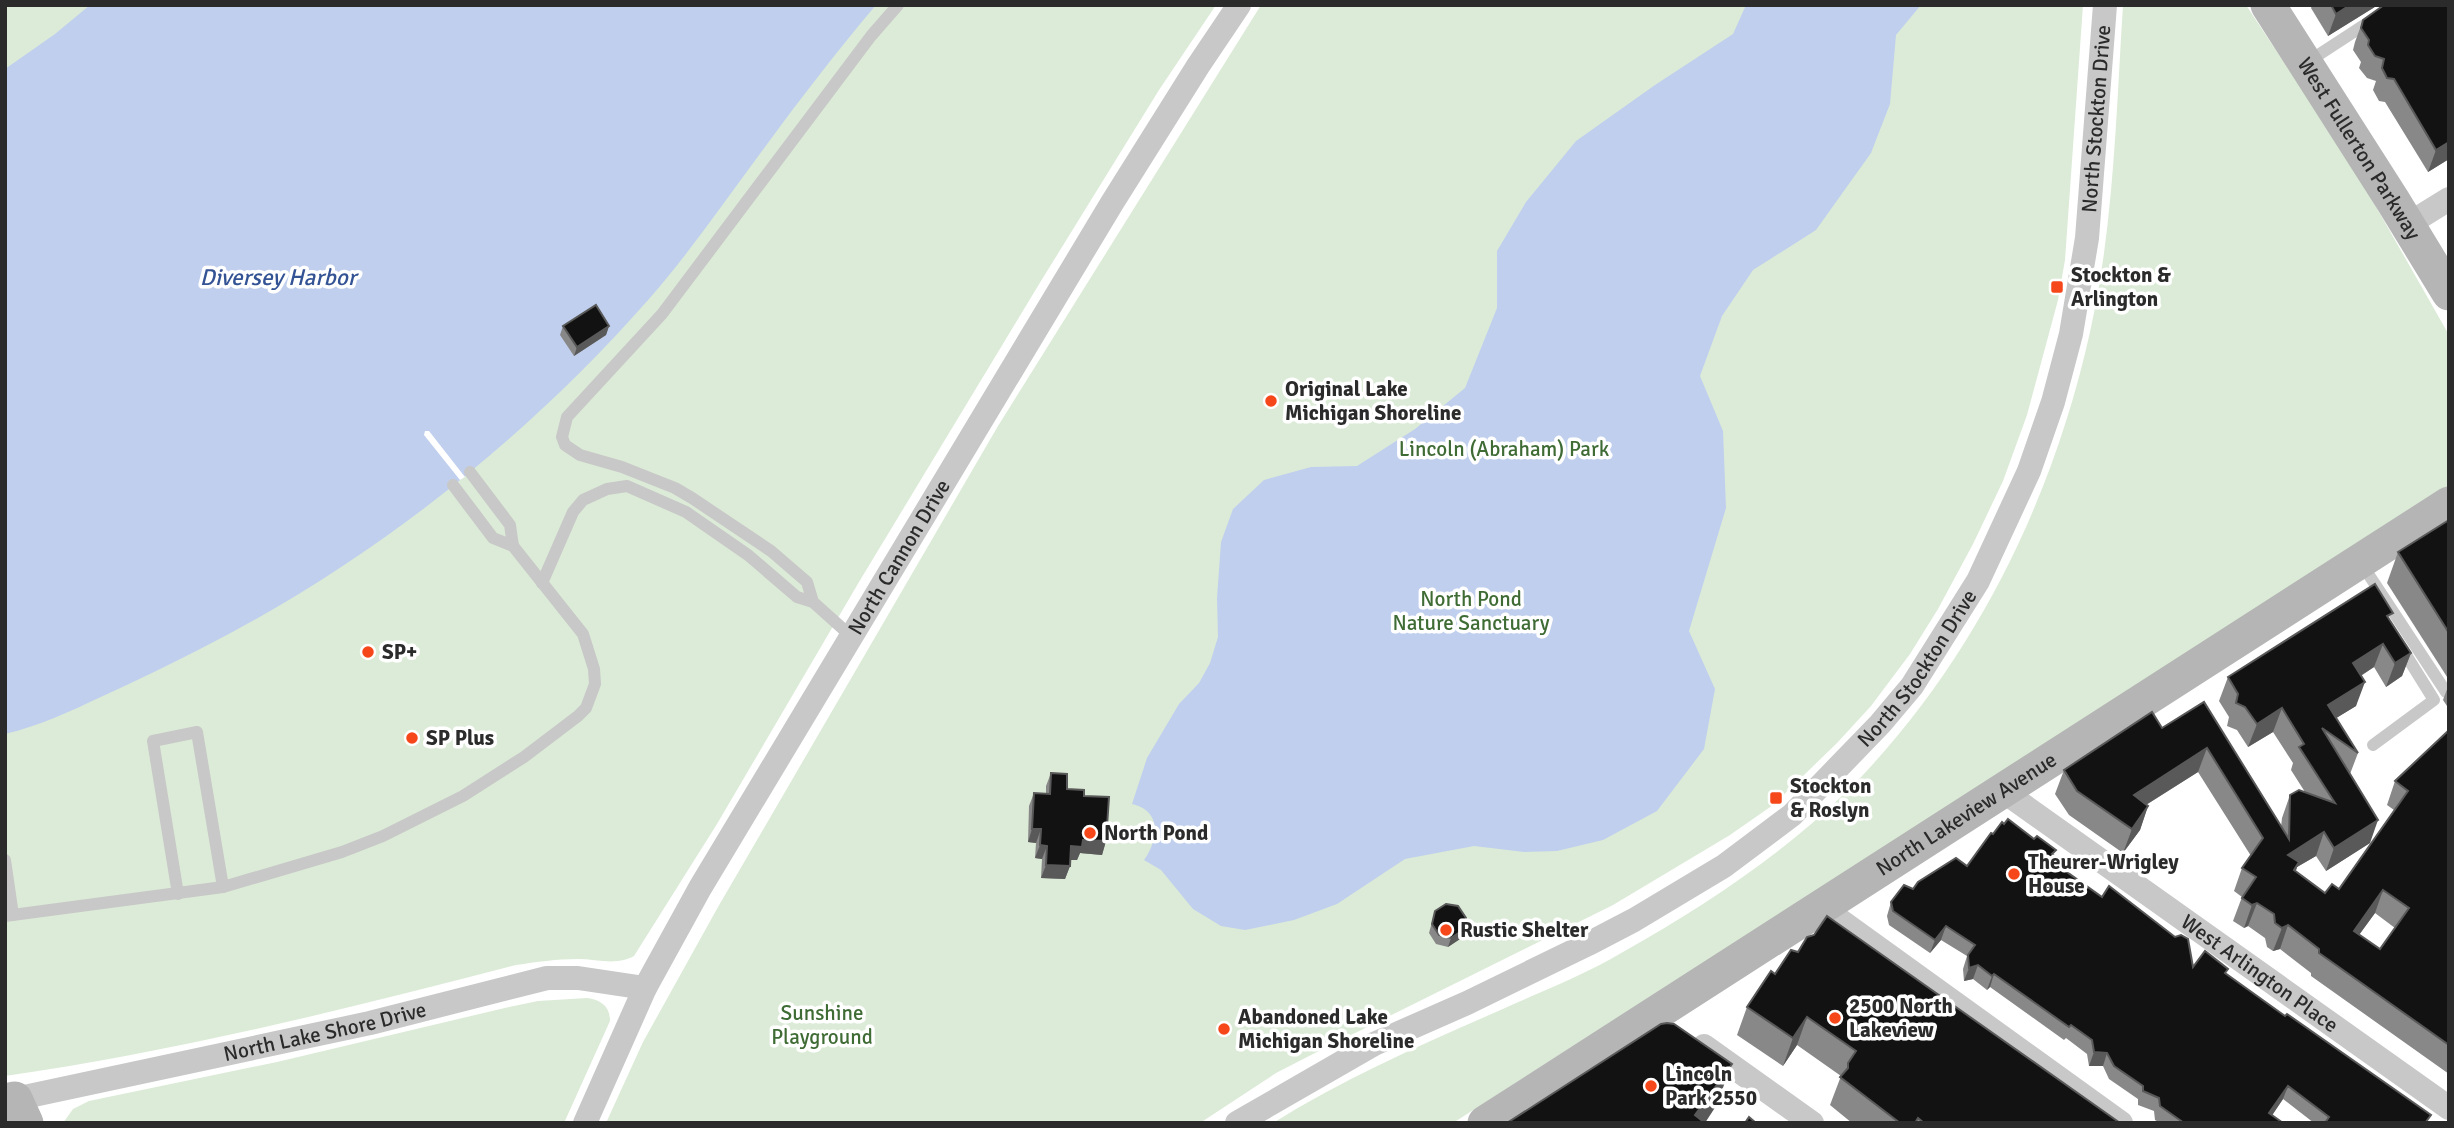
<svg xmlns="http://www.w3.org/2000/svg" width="2454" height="1128" viewBox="0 0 2454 1128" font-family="Signika,sans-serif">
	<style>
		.green { fill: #dcebd7 }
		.water { fill: #c0cfee }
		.pier { fill: #fff }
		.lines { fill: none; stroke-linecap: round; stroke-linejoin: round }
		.lane { stroke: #c8c8c8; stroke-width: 12 }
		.street { stroke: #c8c8c8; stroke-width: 24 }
		.secondary { stroke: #b5b5b5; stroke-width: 35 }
		.wall { fill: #888; fill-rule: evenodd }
		.shaded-wall { fill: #595959 }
		.building { fill: #121212; stroke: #595959; stroke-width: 2; fill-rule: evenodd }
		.poi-dot { fill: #f6471a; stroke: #fff; stroke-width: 2.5 }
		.labels { text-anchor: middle; stroke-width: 7; stroke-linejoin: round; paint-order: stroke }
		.street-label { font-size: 21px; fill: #2b2b2b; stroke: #fff }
		.poi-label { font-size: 21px; font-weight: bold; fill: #2b2b2b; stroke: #fff; text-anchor: start }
		.park-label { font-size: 21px; fill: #3f6b35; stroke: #fff }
		.water-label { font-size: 23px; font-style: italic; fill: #335394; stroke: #fff }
	</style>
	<rect width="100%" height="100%" fill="#fff"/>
	<g class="green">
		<path d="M5,5H1216L1159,90L1041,281L859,582L717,824L634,956C616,966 597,959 578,959C557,959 536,962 516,965C348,1009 177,1051 5,1076Z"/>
		<polygon points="1261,5 2083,5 2065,260 2058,300 2027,415 2003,481 1973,544 1938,609 1910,654 1871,706 1837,743 1773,805 1730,835 1613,905 1313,1054 1276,1073 1200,1123 606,1123 643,1042 718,907 998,426"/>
		<path d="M2123,5H2246L2354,168L2449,335V486L1453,1123H1273C1346,1077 1426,1043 1505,1008C1545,990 1586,974 1623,952C1708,904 1794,847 1862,776C1978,653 2054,495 2090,332C2114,225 2116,114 2123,5Z"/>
		<path d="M587,998C601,1000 610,1006 610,1021L564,1123H63L73,1109L89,1101L277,1062L509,1007L538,1001Z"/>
	</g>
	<g class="water">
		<path d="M90,5H876C837,51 801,98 765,147C727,198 691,251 649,299C523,442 371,562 202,648C169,665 136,681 103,696C71,711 39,726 5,734V69L55,34Z"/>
		<path d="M1746,5H1921L1896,35L1890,104L1871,153L1816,230L1753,270L1722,316L1700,376L1723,431L1726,508L1689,631L1715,689L1704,749L1657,811L1603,840L1557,851L1524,852L1474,846L1405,859L1337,904L1294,920L1245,930L1221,926L1193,909L1161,870L1144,860C1159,839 1162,811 1132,804L1147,758L1179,704L1199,683L1210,663L1218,637L1217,598L1221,542L1233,509L1264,480L1311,467L1357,466L1415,429L1465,388L1497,308V251L1526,202L1576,141L1655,85L1733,34Z"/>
	</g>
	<polygon class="pier" points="425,431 429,431 465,477 460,480 424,435"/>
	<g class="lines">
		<g class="lane">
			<polyline points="2306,63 2395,5"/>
			<polyline points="470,472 510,525 513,546"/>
			<polyline points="2361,563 2446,692 2449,690"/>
			<polyline points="542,583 573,512 583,500 607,489 627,486 686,512 748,555 797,597 813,602"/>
			<polyline points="852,637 813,602 807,582 771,551 692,498 675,488 622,467 580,455 565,445 562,437 567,417 662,314 871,36 898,5"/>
			<polyline points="2373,745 2434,700 2401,647"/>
			<polyline points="5,860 13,915"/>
			<polyline points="178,894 153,741 197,732 223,887"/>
			<polyline points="5,916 223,887 342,852 383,836 463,796 524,757 578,716 586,708 595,684 594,669 583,634 513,546 493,538 453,485"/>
		</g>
		<g class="street">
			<polyline points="2407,225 2449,199"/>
			<path id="s1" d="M2003,791L2449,1108"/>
			<polyline points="1820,906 2121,1123"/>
			<polyline points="1704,1046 1812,1123"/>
			<path id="s2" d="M15,1099L370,1023L547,978H578L645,988"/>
			<path id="s3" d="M585,1123L645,988L700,888L1112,203L1198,66L1239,5"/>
			<path id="s4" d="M1237,1123L1374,1044L1467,1003L1588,944L1634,920L1724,866L1792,815L1880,724L1912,686L1978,581L2029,471L2053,402L2071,334L2087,238L2105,5"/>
		</g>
		<g class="secondary">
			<path id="s5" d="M2268,5L2393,201L2449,293"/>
			<polyline points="5,1101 15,1099 26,1123"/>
			<path id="s6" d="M1485,1123L2449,504"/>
		</g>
	</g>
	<g class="wall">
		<polygon points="2312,5 2378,5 2328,36 2311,8"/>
		<polygon points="2449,5 2449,159 2428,172 2385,102 2379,101 2373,90 2376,81 2367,78 2359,68 2361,62 2353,50 2355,42 2363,20"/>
		<polygon points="563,326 609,326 606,335 574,356 560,335"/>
		<polygon points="2449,520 2449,680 2387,583 2398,552"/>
		<path d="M2390,621L2411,653L2402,676L2386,687L2374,667L2361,676L2356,706L2336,718L2358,753L2350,774L2370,843L2326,871L2316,856L2297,867L2296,871L2325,893L2339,889L2394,810L2387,805L2395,781L2449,730V1074L2311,976V973L2280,949L2273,951L2267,947L2265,938L2248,926L2244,928L2233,921L2242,897L2234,891L2242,868L2251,856L2198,772L2146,805L2148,806L2140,830L2123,853L2069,815L2055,794L2064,770L2162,728L2204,702L2281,827L2282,818L2290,795L2305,792L2291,770L2293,763L2273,732L2248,747L2237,730L2227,726L2229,717L2219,701L2228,677ZM2375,913L2395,928L2380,949L2359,935Z"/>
		<polygon points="2449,684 2449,709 2443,700"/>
		<polygon points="1051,773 1067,789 1084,796 1106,841 1102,855 1080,853 1077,860 1070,860 1070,866 1065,879 1041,878 1042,859 1035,858 1036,843 1028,842 1029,806 1034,793 1046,794 1046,786"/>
		<polygon points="1993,834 2034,839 2054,855 2060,867 2193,967 2227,974 2428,1123 2314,1123 2283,1099 2272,1115 2283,1123 2160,1123 2155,1120 2154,1111 2138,1105 2138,1099 2109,1079 2103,1066 2089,1066 2087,1054 2066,1038 2064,1040 1990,987 1987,990 1973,979 1964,981 1963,969 1967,956 1941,940 1930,953 1889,925 1887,916 1891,902 1913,889 1967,866"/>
		<polygon points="1435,911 1460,939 1448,947 1436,944 1429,933"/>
		<polygon points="1775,974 2120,1123 1852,1123 1830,1105 1841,1076 1797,1045 1783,1066 1737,1035 1747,1007"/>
	</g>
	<g class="shaded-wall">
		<polygon points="2350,5 2378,5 2328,36 2336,14"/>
		<polygon points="2449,142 2449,159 2428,172 2436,150"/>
		<polygon points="609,326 606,335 574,356 577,347"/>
		<polygon points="2383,644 2374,667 2344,686 2353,663"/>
		<polygon points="2411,653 2402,676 2386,687 2395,663"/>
		<polygon points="2365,682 2356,706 2320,728 2328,705"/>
		<polygon points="2282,708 2273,732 2248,747 2257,724"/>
		<polygon points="2207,748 2198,772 2125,818 2134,795"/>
		<polygon points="2148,806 2140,830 2123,853 2132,829"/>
		<polygon points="2378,820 2370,843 2326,871 2334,848"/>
		<polygon points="1032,829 1041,829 1036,843 1028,842"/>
		<polygon points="2324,832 2316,856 2297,867 2290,886 2288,855"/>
		<polygon points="1083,840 1106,841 1102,855 1080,853 1077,860 1066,860 1071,846"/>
		<polygon points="1040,845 1047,846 1042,859 1035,858"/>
		<polygon points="1046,865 1070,866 1065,879 1041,878"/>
		<polygon points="2383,890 2375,913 2345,954 2354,931"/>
		<polygon points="2257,903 2248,926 2244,928 2252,905"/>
		<polygon points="2288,925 2280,949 2273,951 2282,928"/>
		<polygon points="1946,926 1941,940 1930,953 1935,940"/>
		<polygon points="1463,930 1460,939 1448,947 1451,938"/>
		<polygon points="1978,965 1973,979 1964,981 1969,968"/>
		<polygon points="1994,974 1990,987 1987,990 1992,976"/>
		<polygon points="1807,1017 1797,1045 1783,1066 1793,1038"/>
		<polygon points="2094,1052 2107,1053 2103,1066 2089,1066"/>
		<polygon points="1732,1064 1716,1106 1705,1123 1695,1115"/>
		<polygon points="2288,1086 2283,1099 2267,1123 2269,1113"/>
	</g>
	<g class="building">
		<polygon points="2331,5 2350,5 2336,14"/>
		<polygon points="2384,5 2449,5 2449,142 2436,150 2394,79 2387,78 2382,68 2384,59 2375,56 2368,45 2369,40 2361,28 2363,20"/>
		<polygon points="596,305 609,326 577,347 563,326"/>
		<polygon points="2449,520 2449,633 2398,552"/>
		<path d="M2375,584L2393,613L2387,616L2411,653L2395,663L2383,644L2353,663L2365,682L2328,705L2358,753L2322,728L2378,820L2334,848L2324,832L2288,855L2299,862L2294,870L2325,893L2332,884L2339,889L2408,791L2395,781L2449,730V1045L2319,953V949L2288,925L2282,928L2275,923L2274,914L2257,903L2252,905L2242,898L2256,877L2242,868L2263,838L2207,748L2134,795L2148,806L2132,829L2077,791L2064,770L2152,712L2162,728L2204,702L2289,839L2290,795L2299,790L2335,803L2299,747L2304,744L2282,708L2257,724L2245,707L2236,703L2238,694L2228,677ZM2383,890L2409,908L2380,949L2354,931Z"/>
		<polygon points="1051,773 1067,774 1067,789 1084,790 1084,796 1109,797 1106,841 1083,840 1082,847 1071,846 1070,866 1046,865 1047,846 1040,845 1041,829 1032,829 1034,793 1050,794"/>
		<polygon points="2008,819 2034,839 2037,836 2056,850 2052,854 2061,861 2060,867 2102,897 2109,886 2175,937 2181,935 2188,939 2193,967 2205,951 2228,969 2225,973 2285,1016 2287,1014 2431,1115 2425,1123 2325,1123 2329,1117 2288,1086 2269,1113 2283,1123 2184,1123 2160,1106 2159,1098 2143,1091 2143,1086 2114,1066 2107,1053 2094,1052 2092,1040 2071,1025 2069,1027 1994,974 1992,976 1978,965 1969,968 1968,955 1975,945 1946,926 1935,940 1893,911 1891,902 1904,885 1913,889 1918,882 1956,858 1967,866 1991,833 1993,834 2002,822 2004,824"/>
		<polygon points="1446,904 1458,906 1466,918 1463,930 1451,938 1439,935 1432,924 1435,911"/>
		<polygon points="1827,916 2120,1123 1924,1123 1918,1118 1915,1123 1900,1123 1840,1077 1848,1068 1848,1063 1856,1051 1807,1017 1793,1038 1747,1007 1771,971 1775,974 1791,950 1798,952 1807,937 1814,935"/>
		<polygon points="1667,1023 1674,1024 1732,1064 1695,1115 1705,1123 1507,1123 1661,1024"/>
		<polygon points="1749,1117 1756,1123 1745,1123"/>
	</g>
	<g class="poi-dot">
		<rect x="2050" y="280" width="14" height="14" rx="3.5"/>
		<circle cx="1271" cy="401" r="7"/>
		<circle cx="368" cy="652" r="7"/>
		<circle cx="412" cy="738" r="7"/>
		<rect x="1769" y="791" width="14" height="14" rx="3.5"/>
		<circle cx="1090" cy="833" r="7"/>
		<circle cx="2014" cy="874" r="7"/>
		<circle cx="1446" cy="930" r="7"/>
		<circle cx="1835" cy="1018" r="7"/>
		<circle cx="1224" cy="1029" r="7"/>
		<circle cx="1651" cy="1086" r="7"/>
	</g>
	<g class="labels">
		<g class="street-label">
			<text dy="7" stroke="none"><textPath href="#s4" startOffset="1418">North Stockton Drive</textPath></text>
			<text dy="7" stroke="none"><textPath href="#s5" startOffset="170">West Fullerton Parkway</textPath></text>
			<text dy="7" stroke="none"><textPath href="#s3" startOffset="648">North Cannon Drive</textPath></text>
			<text dy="7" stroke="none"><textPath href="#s4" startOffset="830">North Stockton Drive</textPath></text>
			<text dy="7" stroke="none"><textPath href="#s6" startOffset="572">North Lakeview Avenue</textPath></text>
			<text dy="7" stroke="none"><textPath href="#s1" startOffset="315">West Arlington Place</textPath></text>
			<text dy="7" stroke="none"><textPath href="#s2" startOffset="317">North Lake Shore Drive</textPath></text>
		</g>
		<g class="poi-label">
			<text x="2071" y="282">Stockton &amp;<tspan x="2071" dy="24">Arlington</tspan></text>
			<text x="1285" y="396">Original Lake<tspan x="1285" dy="24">Michigan Shoreline</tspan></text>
			<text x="382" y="659">SP+</text>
			<text x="426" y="745">SP Plus</text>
			<text x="1790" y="793">Stockton<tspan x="1790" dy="24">&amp; Roslyn</tspan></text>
			<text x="1104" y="840">North Pond</text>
			<text x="2028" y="869">Theurer-Wrigley<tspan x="2028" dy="24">House</tspan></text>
			<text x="1460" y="937">Rustic Shelter</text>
			<text x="1849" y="1013">2500 North<tspan x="1849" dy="24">Lakeview</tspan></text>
			<text x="1238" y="1024">Abandoned Lake<tspan x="1238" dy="24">Michigan Shoreline</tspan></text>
			<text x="1665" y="1081">Lincoln<tspan x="1665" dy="24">Park 2550</tspan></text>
		</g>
		<g class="park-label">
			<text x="1504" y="456">Lincoln (Abraham) Park</text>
			<text x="1471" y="606">North Pond<tspan x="1471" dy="24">Nature Sanctuary</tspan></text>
			<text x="822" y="1020">Sunshine<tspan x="822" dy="24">Playground</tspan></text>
		</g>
		<g class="water-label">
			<text x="278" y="285">Diversey Harbor</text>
		</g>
	</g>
	<rect width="2454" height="1128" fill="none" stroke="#2b2b2b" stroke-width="14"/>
</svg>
